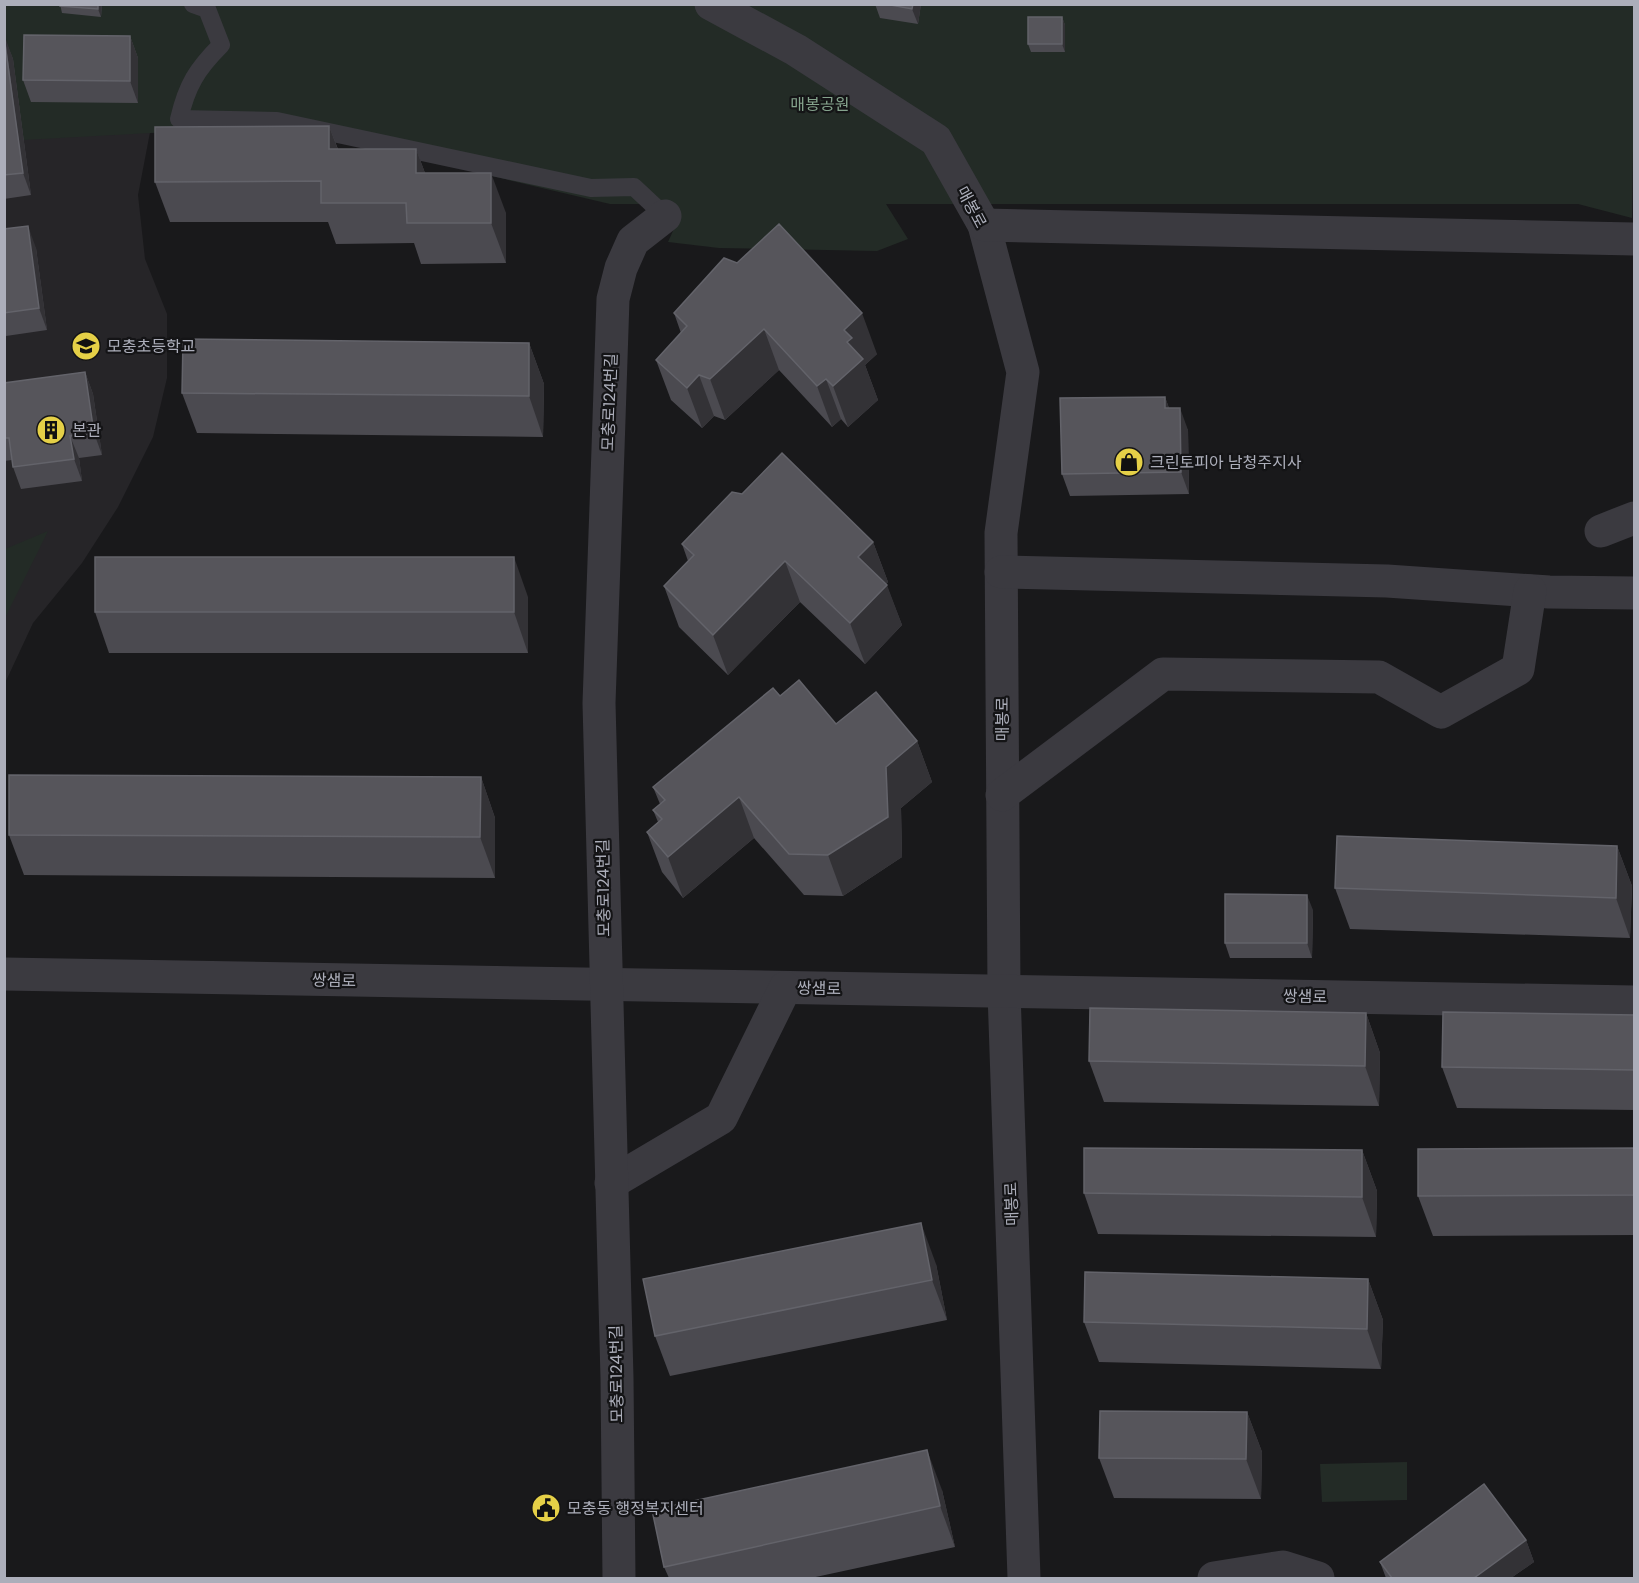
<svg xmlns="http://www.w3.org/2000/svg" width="1639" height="1583" viewBox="0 0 1639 1583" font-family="Poppins,'Noto Sans KR',sans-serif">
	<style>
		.built { fill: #262528 }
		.green { fill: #232b26 }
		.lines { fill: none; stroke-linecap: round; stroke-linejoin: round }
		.lane { stroke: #3b3a40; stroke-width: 18 }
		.street { stroke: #3b3a40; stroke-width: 33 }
		.wall { fill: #4b4a50 }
		.shaded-wall { fill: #333236 }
		.building { fill: #56555b; stroke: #63636a; stroke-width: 1.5 }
		.labels { text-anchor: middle; stroke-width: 4.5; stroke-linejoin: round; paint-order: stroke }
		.park-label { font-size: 16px; fill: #85a38d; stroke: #141416 }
		.street-label { font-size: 16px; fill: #acaeba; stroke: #141416 }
		.poi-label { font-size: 16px; fill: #acaeba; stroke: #141416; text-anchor: start }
	</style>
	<rect width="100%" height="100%" fill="#19191b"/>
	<polygon class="built" points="5,33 152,122 138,195 145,259 167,314 167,378 153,437 118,507 82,563 33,623 5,683"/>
	<g class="green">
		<polygon points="4,5 1634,5 1634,150 1633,152 1632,218 1578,204 886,204 908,239 877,251 719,248 668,242 677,222 679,211 675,204 610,204 280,126 5,141"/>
		<polygon points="48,531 5,618 5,549"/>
		<polygon points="1407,1462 1407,1500 1322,1502 1320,1464"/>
	</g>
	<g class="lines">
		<path class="lane" d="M193,4L207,9L221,45C197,69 187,85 179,119L277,121L591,188L634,187L665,216"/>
		<g class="street">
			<polyline points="711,4 796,50 936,140 984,225 1023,372 1001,533 1004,992 1024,1578"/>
			<polyline points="984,225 1634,239"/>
			<polyline points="1601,531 1634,518"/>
			<polyline points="1001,572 1387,581 1549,592 1634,593"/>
			<polyline points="1002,795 1163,674 1379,677 1441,712 1518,669 1530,591"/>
			<polyline points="4,974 1634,1002"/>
			<polyline points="611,1183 721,1118 785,988"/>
			<polyline points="619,1578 617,1378 599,703 608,449 613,299 621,268 633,241 665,216"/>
			<polyline points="1214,1578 1283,1567 1318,1578"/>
		</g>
	</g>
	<g class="wall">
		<polygon points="60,4 102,4 101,17 62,13"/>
		<polygon points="875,4 921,4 918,24 880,18"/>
		<polygon points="1062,17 1065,25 1065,52 1031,52 1028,44"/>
		<polygon points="130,36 138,58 138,103 31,102 23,80"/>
		<polygon points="4,37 13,59 31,195 4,199"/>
		<polygon points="329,126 338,149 416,149 425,173 506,213 506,263 421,264 414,243 336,244 328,222 170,222 155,182"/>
		<polygon points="4,229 36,248 47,330 6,336 4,332"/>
		<polygon points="724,258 877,354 865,365 878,400 848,427 841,419 832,427 779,370 725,420 714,416 702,428 671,400 656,360 681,333 674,313"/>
		<polygon points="529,343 544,384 543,437 197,433 182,393"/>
		<polygon points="85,372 93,394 102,455 79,458 82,481 21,489 13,467 12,460 4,461 4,383"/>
		<polygon points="1165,397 1169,408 1188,430 1189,494 1070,496 1062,474"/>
		<polygon points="873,542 888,582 886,584 902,625 865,664 800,602 728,675 679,627 664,586 688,561 682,544"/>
		<polygon points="528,597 528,653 109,653 95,612"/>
		<polygon points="780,696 836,724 917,741 932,782 901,808 902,857 843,896 804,895 754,838 683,898 662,872 647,832 658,822 653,810 660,804 653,787"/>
		<polygon points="481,777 495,818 495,878 24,875 9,835"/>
		<polygon points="1617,846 1632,886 1630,938 1350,929 1335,888"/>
		<polygon points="1313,910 1312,958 1230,958 1225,943"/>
		<polygon points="1366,1013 1380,1053 1379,1106 1104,1102 1089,1061"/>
		<polygon points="1635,1015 1635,1110 1457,1108 1442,1067"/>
		<polygon points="1635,1148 1635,1235 1433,1236 1418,1196"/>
		<polygon points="1362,1150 1377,1191 1376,1237 1098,1234 1084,1193"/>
		<polygon points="936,1264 947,1320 670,1376 655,1336"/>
		<polygon points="1368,1279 1383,1320 1381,1369 1099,1362 1084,1322"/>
		<polygon points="1247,1412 1262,1452 1261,1499 1114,1498 1099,1458"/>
		<polygon points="942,1490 955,1547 811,1578 669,1578 664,1567"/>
		<polygon points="1526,1540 1534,1562 1511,1578 1386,1578 1380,1562"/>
	</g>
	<g class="shaded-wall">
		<polygon points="98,4 102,4 101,17 98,9"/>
		<polygon points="913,4 921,4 918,24 912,9"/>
		<polygon points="1062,17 1065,25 1065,52 1062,44"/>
		<polygon points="130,36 138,58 138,103 130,81"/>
		<polygon points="5,37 13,59 31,195 23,173"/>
		<polygon points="329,126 344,166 329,149"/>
		<polygon points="416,149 431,189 416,173"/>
		<polygon points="491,173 506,213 506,263 491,223"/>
		<polygon points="28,226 36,248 47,330 39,308"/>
		<polygon points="862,313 877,354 865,365 878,400 848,427 833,386 847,342 844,330"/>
		<polygon points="764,329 779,370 725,420 710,379"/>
		<polygon points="529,343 544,384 543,437 529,396"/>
		<polygon points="85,372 93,394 102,455 94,433"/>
		<polygon points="699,375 714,416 702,428 687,388"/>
		<polygon points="826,379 841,419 832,427 817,386"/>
		<polygon points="1165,397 1173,419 1165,408"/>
		<polygon points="1180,408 1188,430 1189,494 1181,472"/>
		<polygon points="70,436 79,458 82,481 74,459"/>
		<polygon points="873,542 888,582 873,597 858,557"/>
		<polygon points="514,557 528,597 528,653 514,612"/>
		<polygon points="785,561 800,602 728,675 713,635"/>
		<polygon points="887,585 902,625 865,664 850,623"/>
		<polygon points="917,741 932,782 901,808 902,857 843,896 828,855 886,767"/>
		<polygon points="481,777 495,818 495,878 480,837"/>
		<polygon points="739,797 754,838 683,898 668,857"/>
		<polygon points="1617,846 1632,886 1630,938 1616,898"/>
		<polygon points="1307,895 1313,910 1312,958 1307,943"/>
		<polygon points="1366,1013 1380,1053 1379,1106 1365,1066"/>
		<polygon points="1362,1150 1377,1191 1376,1237 1362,1197"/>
		<polygon points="921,1223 936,1264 947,1320 932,1280"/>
		<polygon points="1368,1279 1383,1320 1381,1369 1367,1329"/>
		<polygon points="1247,1412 1262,1452 1261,1499 1246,1459"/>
		<polygon points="927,1450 942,1490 955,1547 940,1506"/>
		<polygon points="1526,1540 1534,1562 1511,1578 1474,1578"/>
	</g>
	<g class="building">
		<polygon points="60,4 98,4 98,9 60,6"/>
		<polygon points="885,4 913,4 912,9"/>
		<rect x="1028" y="17" width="34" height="27"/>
		<polygon points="24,35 130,36 130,81 23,80"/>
		<polygon points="4,37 23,173 4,175"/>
		<polygon points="329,126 329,149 416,149 416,173 491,173 491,223 407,223 406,203 321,203 321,181 155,182 155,127"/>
		<polygon points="779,224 862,313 844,330 852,338 847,342 863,359 833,386 826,379 817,386 764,329 710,379 699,375 687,388 656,360 687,326 674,313 724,258 737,263"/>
		<polygon points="28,226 39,308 4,313 4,229"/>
		<polygon points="183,339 529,343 529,396 182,393"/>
		<polygon points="85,372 94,433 70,436 74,459 13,467 9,438 4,438 4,383"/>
		<polygon points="1165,397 1165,408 1180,408 1181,472 1062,474 1060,398"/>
		<polygon points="782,453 873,542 858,557 887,585 850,623 785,561 713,635 664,586 694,555 682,544 732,492 742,494"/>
		<rect x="95" y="557" width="419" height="55"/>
		<polygon points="799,680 836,724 876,692 917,741 886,767 888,817 828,855 789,854 739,797 668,857 647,832 662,819 653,810 665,800 653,787 773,688 780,696"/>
		<polygon points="9,775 481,777 480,837 9,835"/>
		<polygon points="1337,836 1617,846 1616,898 1335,888"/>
		<polygon points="1225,894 1307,895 1307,943 1225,943"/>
		<polygon points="1090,1008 1366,1013 1365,1066 1089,1061"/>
		<polygon points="1443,1012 1635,1015 1635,1070 1442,1067"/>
		<polygon points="1084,1148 1362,1150 1362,1197 1084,1193"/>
		<polygon points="1635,1148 1635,1195 1418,1196 1418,1149"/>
		<polygon points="921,1223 932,1280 655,1336 643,1279"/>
		<polygon points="1085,1272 1368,1279 1367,1329 1084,1322"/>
		<polygon points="1100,1411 1247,1412 1246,1459 1099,1458"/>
		<polygon points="927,1450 940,1506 664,1567 652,1510"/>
		<polygon points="1484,1484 1526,1540 1474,1578 1392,1578 1380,1562"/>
	</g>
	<defs>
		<g id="school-disc" transform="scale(1.5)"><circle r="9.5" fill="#e5d047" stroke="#141416"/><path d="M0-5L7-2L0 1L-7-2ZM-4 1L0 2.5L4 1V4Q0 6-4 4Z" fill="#111"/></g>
		<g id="building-disc" transform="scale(1.5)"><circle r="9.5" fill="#e5d047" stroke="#141416"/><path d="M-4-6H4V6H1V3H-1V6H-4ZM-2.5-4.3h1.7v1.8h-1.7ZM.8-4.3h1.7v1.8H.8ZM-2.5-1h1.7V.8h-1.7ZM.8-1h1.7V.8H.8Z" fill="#111"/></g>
		<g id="shop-disc" transform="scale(1.5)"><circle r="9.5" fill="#e5d047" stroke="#141416"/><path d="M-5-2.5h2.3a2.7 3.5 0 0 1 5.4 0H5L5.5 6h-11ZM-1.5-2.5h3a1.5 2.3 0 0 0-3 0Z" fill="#111"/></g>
		<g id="civic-disc" transform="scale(1.5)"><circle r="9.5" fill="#e5d047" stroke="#141416"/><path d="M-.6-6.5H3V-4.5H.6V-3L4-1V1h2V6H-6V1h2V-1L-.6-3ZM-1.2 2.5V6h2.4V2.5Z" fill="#111"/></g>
	</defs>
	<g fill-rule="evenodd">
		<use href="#school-disc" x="86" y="346"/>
		<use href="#building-disc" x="51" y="430"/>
		<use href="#shop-disc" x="1129" y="462"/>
		<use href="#civic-disc" x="546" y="1508"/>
	</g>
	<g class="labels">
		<g class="park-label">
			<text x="820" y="110">매봉공원</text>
		</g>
		<g class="street-label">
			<text transform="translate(972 207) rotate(62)" y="6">매봉로</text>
			<text transform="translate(609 402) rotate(-88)" y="6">모충로124번길</text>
			<text transform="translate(1002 719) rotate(-90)" y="6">매봉로</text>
			<text transform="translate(603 888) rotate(-91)" y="6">모충로124번길</text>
			<text transform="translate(334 980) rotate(1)" y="6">쌍샘로</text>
			<text transform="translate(819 988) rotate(1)" y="6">쌍샘로</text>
			<text transform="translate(1305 996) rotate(1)" y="6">쌍샘로</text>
			<text transform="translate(1011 1204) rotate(-92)" y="6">매봉로</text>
			<text transform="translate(616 1374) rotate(-91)" y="6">모충로124번길</text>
		</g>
		<g class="poi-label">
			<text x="107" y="352">모충초등학교</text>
			<text x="72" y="436">본관</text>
			<text x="1150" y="468">크린토피아 남청주지사</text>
			<text x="567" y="1514">모충동 행정복지센터</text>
		</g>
	</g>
	<rect width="1639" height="1583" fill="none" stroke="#acaeba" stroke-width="12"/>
</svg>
